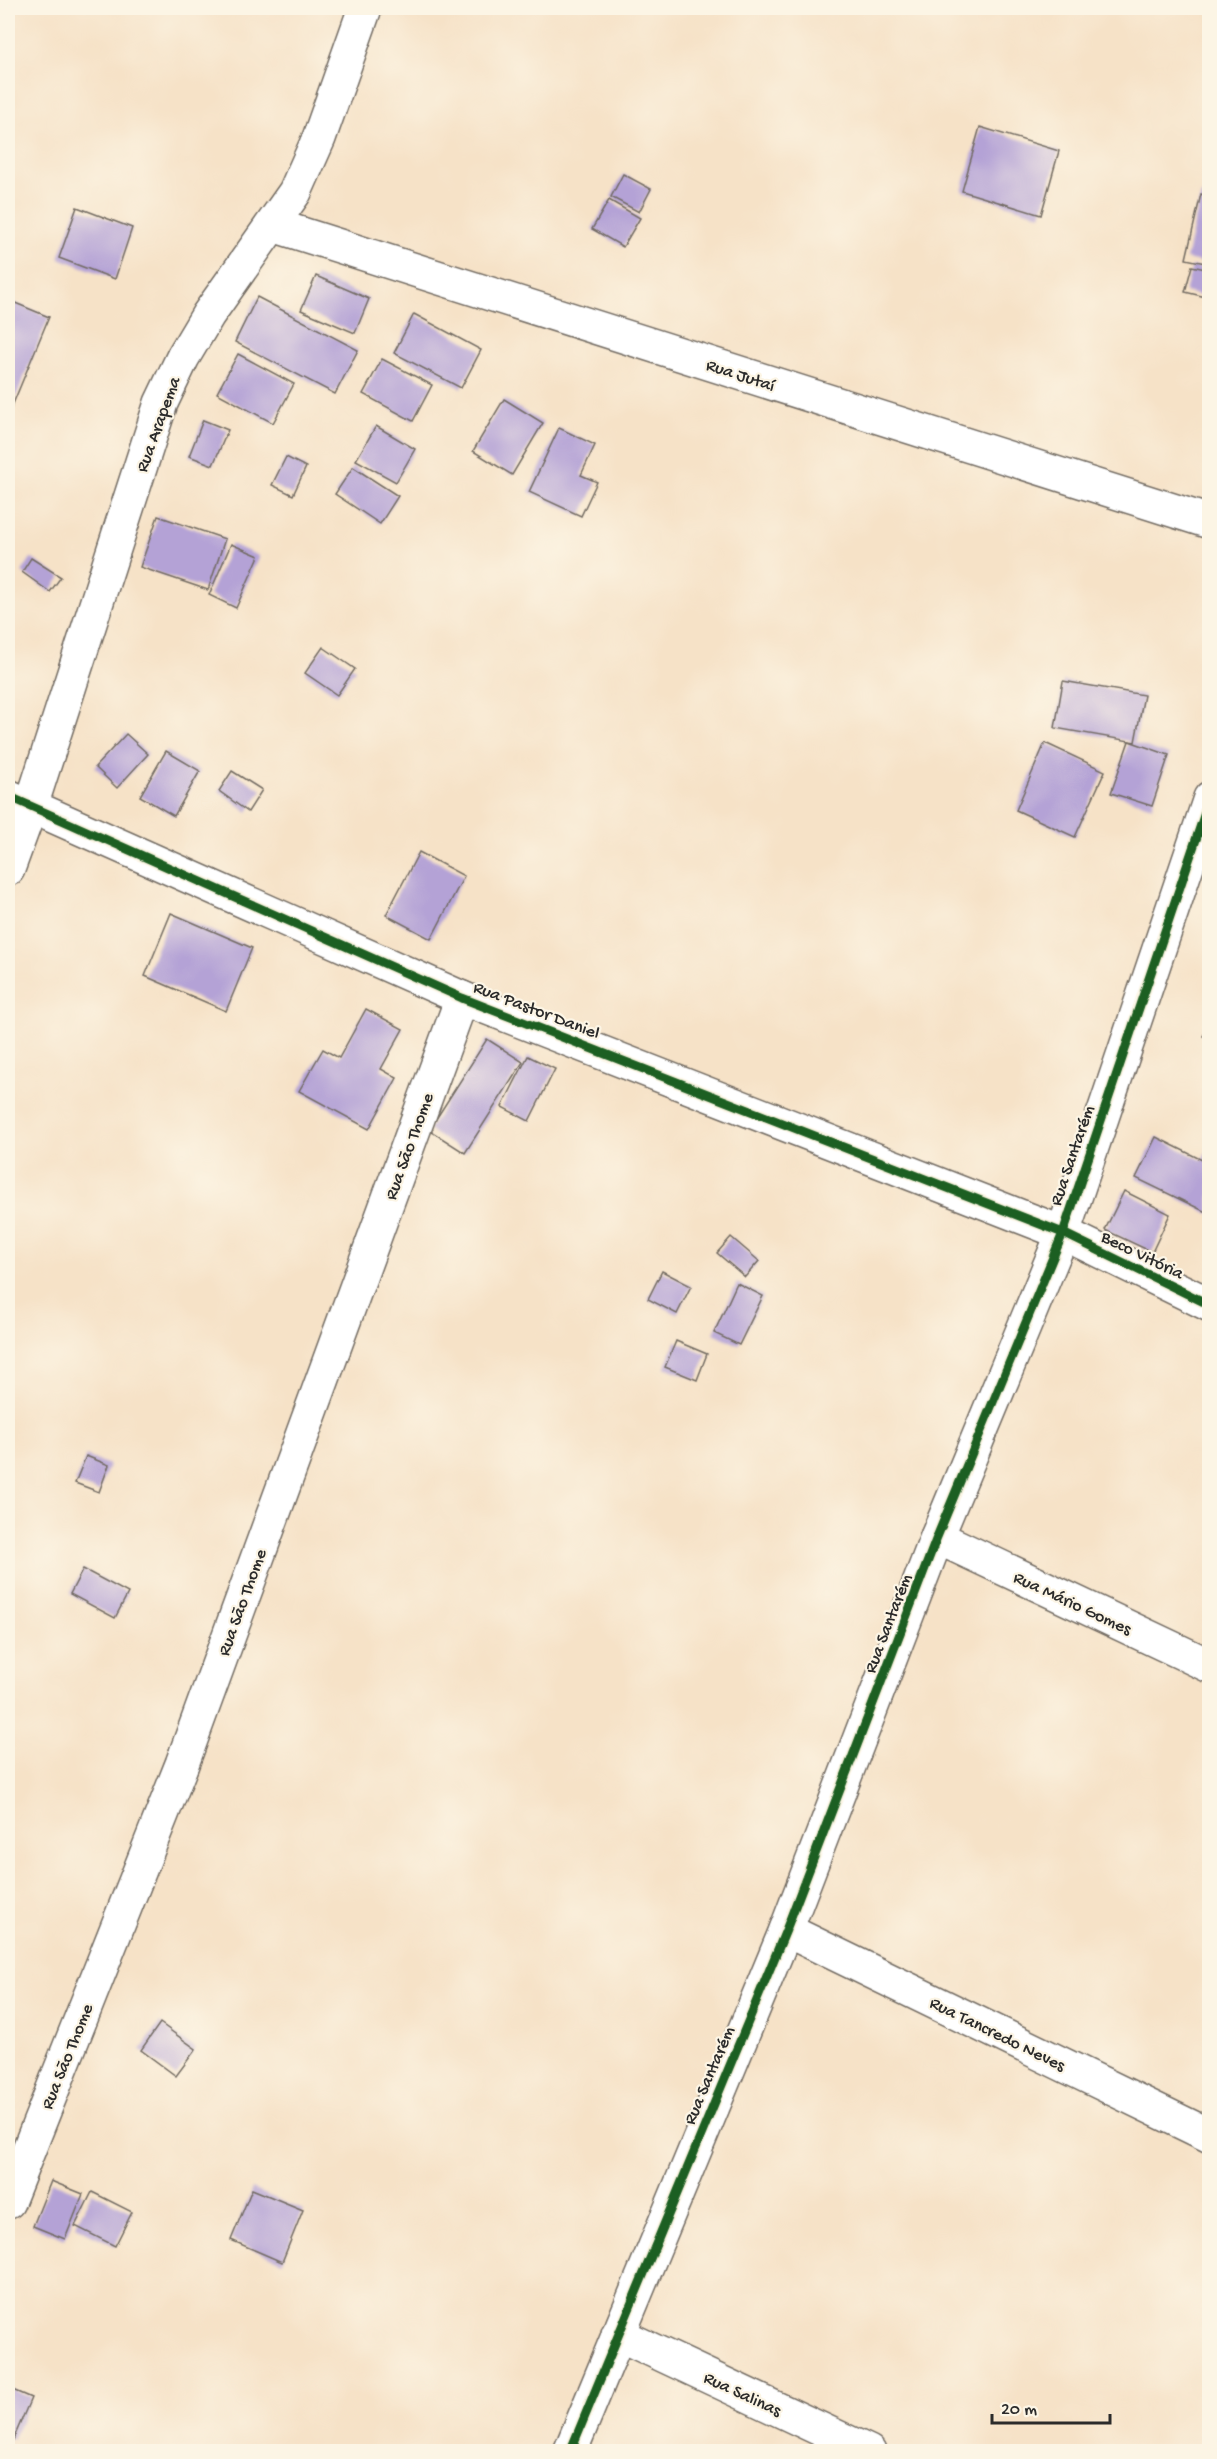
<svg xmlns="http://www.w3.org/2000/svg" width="1217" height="2459" viewBox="0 0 1217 2459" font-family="'Gochi Hand',sans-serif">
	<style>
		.building { fill: #b4a2d6 }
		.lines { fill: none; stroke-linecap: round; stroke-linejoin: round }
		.street-casing { stroke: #726b62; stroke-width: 36 }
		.street { stroke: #fff; stroke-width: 33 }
		.cycleway-casing { stroke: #fcf5e5; stroke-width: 13 }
		.cycleway { stroke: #1b5e20; stroke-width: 9 }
		.labels { text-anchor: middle; stroke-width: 4.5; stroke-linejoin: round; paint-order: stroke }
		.street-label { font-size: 18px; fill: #2b2b2b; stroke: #fcf5e5 }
	</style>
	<rect width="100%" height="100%" fill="#fcf5e5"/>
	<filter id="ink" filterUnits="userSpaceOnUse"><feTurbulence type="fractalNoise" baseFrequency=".0167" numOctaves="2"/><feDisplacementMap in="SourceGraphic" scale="12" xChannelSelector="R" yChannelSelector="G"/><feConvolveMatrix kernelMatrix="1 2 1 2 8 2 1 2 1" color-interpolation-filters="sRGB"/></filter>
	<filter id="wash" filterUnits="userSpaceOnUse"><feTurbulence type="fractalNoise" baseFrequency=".008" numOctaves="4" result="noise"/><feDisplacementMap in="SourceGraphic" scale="24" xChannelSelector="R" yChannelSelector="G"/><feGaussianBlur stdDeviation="1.35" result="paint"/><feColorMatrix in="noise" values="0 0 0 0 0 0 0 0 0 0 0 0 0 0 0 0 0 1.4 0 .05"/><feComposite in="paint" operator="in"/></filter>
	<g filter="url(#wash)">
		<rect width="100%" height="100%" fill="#f6e2c7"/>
		<g id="blocks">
			<g class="building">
				<polygon points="980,127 1059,151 1041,215 962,191"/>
				<polygon points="623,174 651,189 639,212 611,197"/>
				<polygon points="1201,194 1210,196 1210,264 1186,259"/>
				<polygon points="609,200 640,218 623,247 592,229"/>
				<polygon points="77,207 132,228 115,279 59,258"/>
				<polygon points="1192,266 1210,270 1210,298 1185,292"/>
				<polygon points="316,276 369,299 355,333 301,310"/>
				<polygon points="257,297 358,350 335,394 235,342"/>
				<polygon points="8,300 49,317 8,416"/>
				<polygon points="414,314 481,350 461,388 394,353"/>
				<polygon points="238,354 294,384 273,423 217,393"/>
				<polygon points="382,359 432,385 413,421 363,394"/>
				<polygon points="504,399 543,423 512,475 473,451"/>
				<polygon points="203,420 228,430 213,465 189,456"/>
				<polygon points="376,426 415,449 396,482 356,460"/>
				<polygon points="559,428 595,445 581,475 597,482 581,516 529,492"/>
				<polygon points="286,457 306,467 293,495 272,485"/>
				<polygon points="353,467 398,496 380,524 335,494"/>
				<polygon points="158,516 225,539 208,590 140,567"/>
				<polygon points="231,544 259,556 236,608 209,595"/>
				<polygon points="31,558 61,577 50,592 22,572"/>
				<polygon points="323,647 355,669 337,695 305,673"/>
				<polygon points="1063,681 1144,695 1135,742 1055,728"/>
				<polygon points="126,734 148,754 117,788 95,767"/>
				<polygon points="1129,741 1169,755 1152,806 1111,793"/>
				<polygon points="1045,743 1105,771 1075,837 1016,810"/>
				<polygon points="166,751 200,771 174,816 140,796"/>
				<polygon points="232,771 262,790 248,812 219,791"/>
				<polygon points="419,852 464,876 431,939 386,915"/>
				<polygon points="171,913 252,948 226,1011 145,976"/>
				<polygon points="366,1009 403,1029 381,1069 397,1078 369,1129 299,1091 323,1049 339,1058"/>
				<polygon points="1210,1025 1210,1040 1203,1036"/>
				<polygon points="487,1039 523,1062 465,1153 429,1130"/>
				<polygon points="528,1056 555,1069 529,1121 502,1107"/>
				<polygon points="1156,1137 1202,1160 1210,1146 1210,1214 1136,1178"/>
				<polygon points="1124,1191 1170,1214 1152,1252 1105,1230"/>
				<polygon points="731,1237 759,1261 745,1277 717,1253"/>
				<polygon points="662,1271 691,1286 677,1314 648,1299"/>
				<polygon points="737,1283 763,1296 739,1345 714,1333"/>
				<polygon points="676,1341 707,1354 697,1380 665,1367"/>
				<polygon points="86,1456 109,1465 99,1492 75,1483"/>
				<polygon points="83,1569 128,1593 115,1618 70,1594"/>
				<polygon points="160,2023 196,2049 176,2076 141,2050"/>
				<polygon points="51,2181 83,2194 65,2239 33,2226"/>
				<polygon points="252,2189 303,2210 282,2262 231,2240"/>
				<polygon points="92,2192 132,2212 115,2246 75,2226"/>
				<polygon points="8,2388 31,2398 13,2440 8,2438"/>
			</g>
		</g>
	</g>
	<g filter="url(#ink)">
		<use href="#blocks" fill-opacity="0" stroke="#726b62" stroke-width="1.5"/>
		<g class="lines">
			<g class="street-casing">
				<g id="street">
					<polyline points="273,225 1210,522"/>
					<polyline points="8,796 462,998 1063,1233 1210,1305"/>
					<polyline points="8,869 31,806 161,403 183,357 208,315 295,192 319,138 365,8"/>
					<polyline points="937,1537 1210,1666"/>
					<polyline points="786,1930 1210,2136"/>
					<polyline points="8,2202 182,1764 462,998"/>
					<polyline points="618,2334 869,2452"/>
					<polyline points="570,2452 786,1930 937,1537 1063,1233 1210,798"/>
				</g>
			</g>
			<use href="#street" class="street"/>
			<g class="cycleway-casing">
				<g id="cycleway">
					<polyline points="8,796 462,998 1063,1233 1210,1305"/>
					<polyline points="570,2452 786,1930 937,1537 1063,1233 1210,798"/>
				</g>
			</g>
			<use href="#cycleway" class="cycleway"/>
		</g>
	</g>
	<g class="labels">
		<g class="street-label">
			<text transform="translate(741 374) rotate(18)" y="6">Rua Jutaí</text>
			<text transform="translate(157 424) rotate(-70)" y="6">Rua Arapema</text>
			<text transform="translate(537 1009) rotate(21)" y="6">Rua Pastor Daniel</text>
			<text transform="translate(408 1146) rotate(-70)" y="6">Rua São Thome</text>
			<text transform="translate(1071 1155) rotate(-71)" y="6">Rua Santarém</text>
			<text transform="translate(1143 1254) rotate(26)" y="6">Beco Vitória</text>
			<text transform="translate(241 1602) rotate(-70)" y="6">Rua São Thome</text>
			<text transform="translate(1073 1602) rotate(25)" y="6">Rua Mário Gomes</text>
			<text transform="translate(887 1623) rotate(-69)" y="6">Rua Santarém</text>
			<text transform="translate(998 2033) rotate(26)" y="6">Rua Tancredo Neves</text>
			<text transform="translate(66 2056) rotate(-68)" y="6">Rua São Thome</text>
			<text transform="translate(708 2075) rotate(-67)" y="6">Rua Santarém</text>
			<text transform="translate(743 2393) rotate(25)" y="6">Rua Salinas</text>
		</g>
	</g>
	<rect width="1217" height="2459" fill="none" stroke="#fcf5e5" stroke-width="30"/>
	<path d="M992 2414v9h118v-9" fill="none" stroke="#2b2b2b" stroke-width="3"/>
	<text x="1001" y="2414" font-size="18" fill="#2b2b2b" stroke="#fcf5e5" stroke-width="4.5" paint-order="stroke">20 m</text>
</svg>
